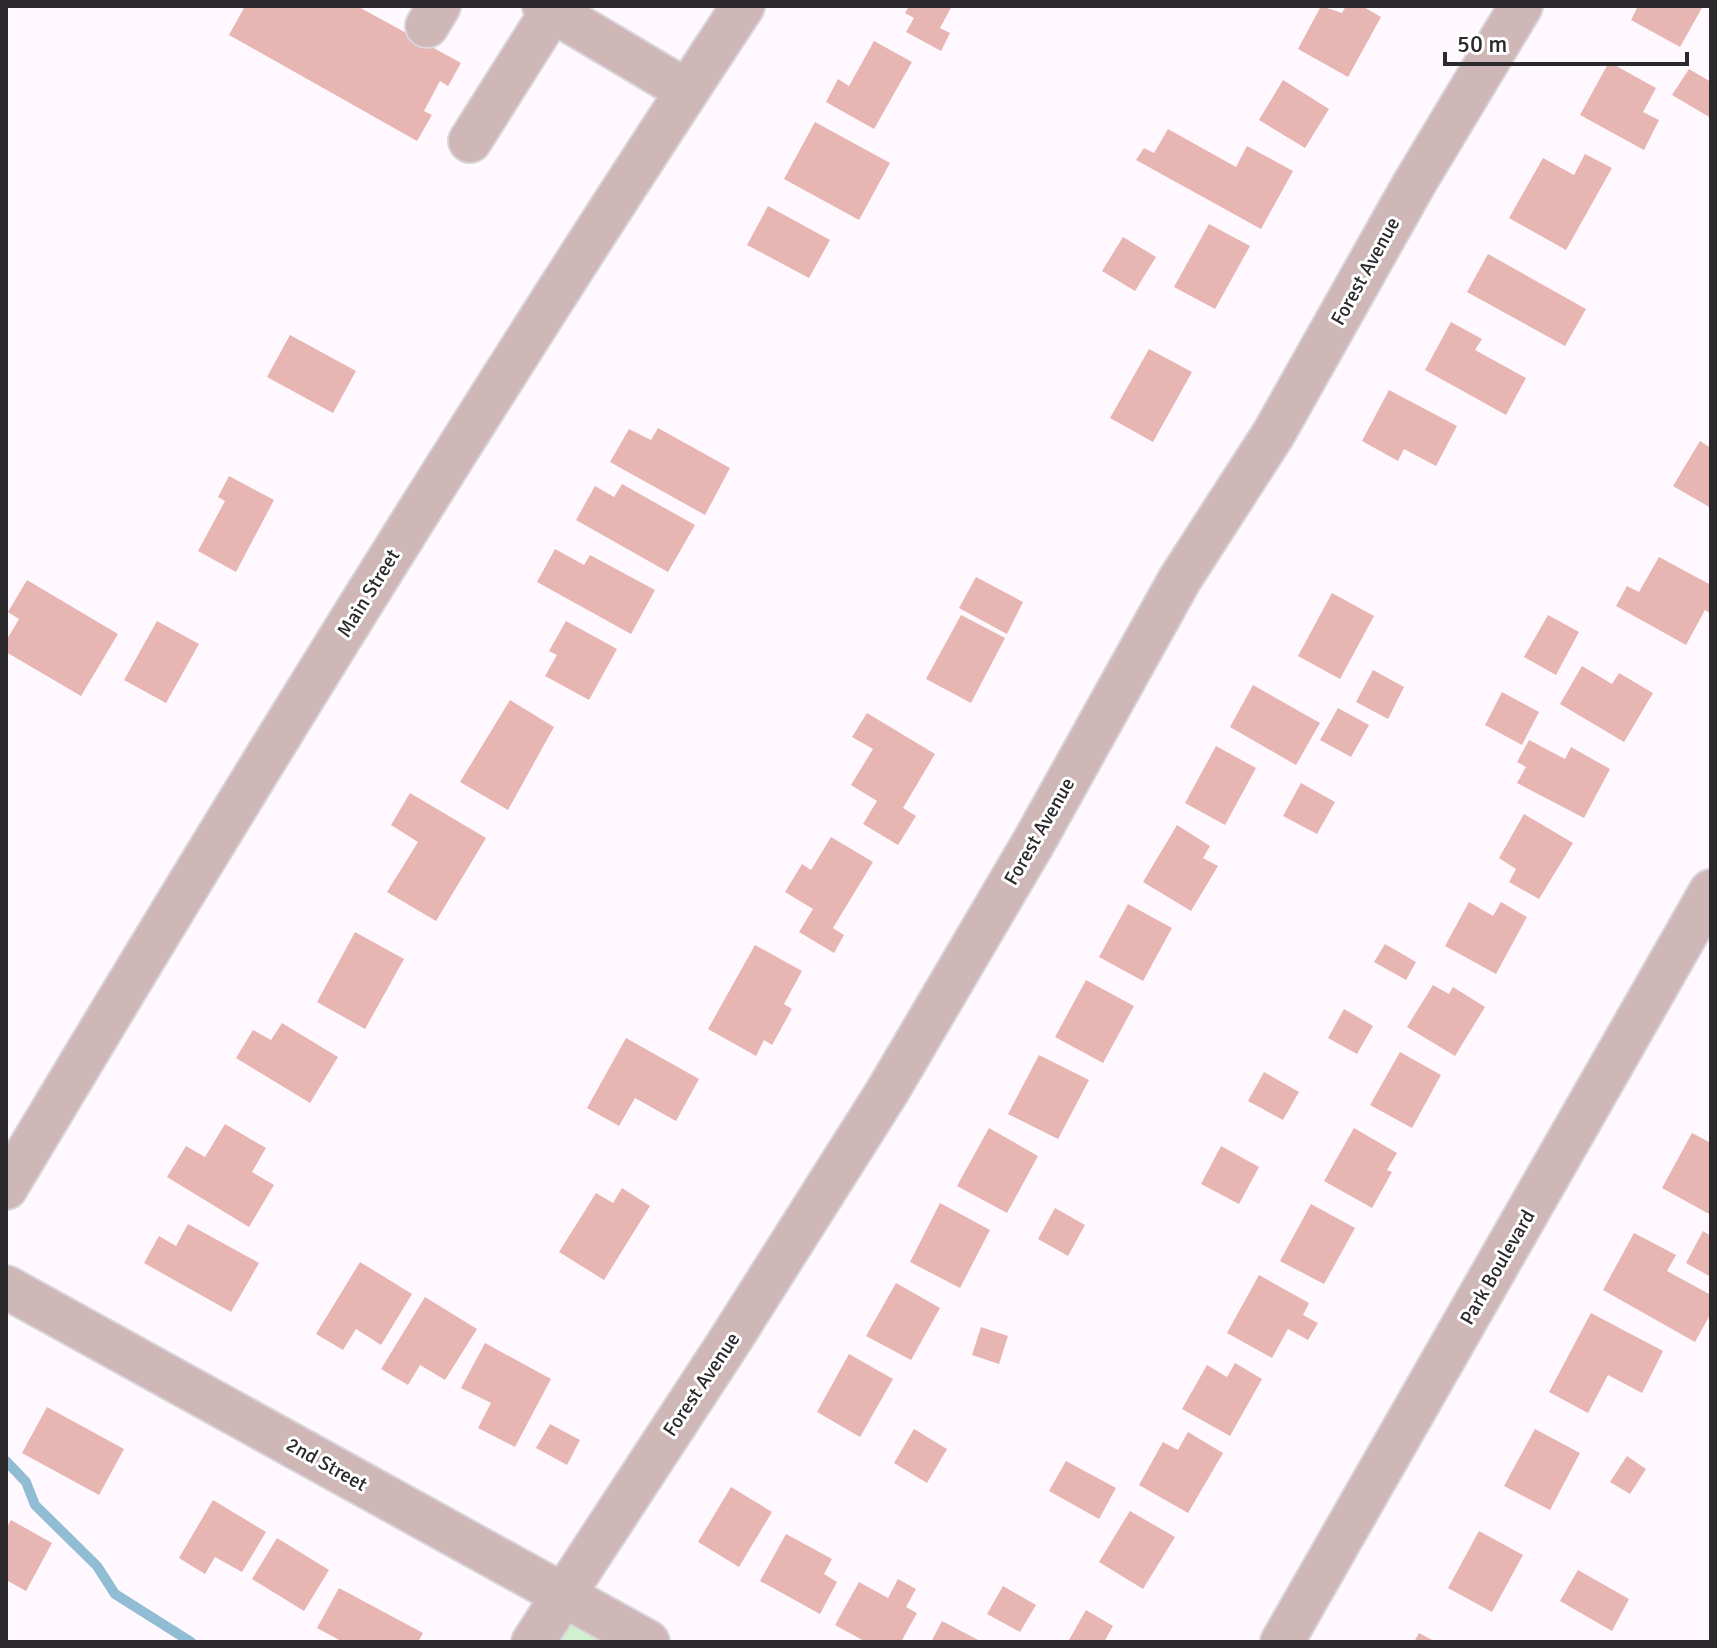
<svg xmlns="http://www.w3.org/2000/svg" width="1717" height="1648" viewBox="0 0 1717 1648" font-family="Signika,sans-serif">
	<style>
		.green { fill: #d1f0d0 }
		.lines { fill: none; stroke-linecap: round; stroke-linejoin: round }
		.stream { stroke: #90bcd4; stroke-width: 10 }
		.building { fill: #e7b5b2 }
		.minor-casing { stroke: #d9d4d9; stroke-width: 46 }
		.minor { stroke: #ceb7b6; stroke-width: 42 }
		.labels { text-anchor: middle; stroke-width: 6; stroke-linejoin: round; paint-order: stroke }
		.street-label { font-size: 20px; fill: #2b292b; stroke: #fff }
	</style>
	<rect width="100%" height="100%" fill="#fff9ff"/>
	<polygon class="green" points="563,1612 618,1642 545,1642"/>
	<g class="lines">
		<polyline class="stream" points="6,1461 26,1482 35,1505 97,1566 115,1594 191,1642"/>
	</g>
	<g class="building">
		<polygon points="245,6 357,6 461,63 448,86 440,81 424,111 432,115 417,141 229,35"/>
		<polygon points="909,6 952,6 940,28 950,33 941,51 906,32 914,18 905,13"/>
		<polygon points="1321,6 1342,13 1346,6 1362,6 1381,17 1348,77 1298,49"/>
		<polygon points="1638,6 1703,6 1680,47 1631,20"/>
		<polygon points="874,41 912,62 874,129 826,102 838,79 849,86"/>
		<polygon points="1609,62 1656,88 1643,112 1659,120 1644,150 1580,115"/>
		<polygon points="1689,69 1711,82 1711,118 1672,95"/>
		<polygon points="1283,80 1329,109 1305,148 1259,120"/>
		<polygon points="815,122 890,163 859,220 784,179"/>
		<polygon points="1168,129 1236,167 1247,146 1293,171 1261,229 1136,160 1144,148 1154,153"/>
		<polygon points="1585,154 1612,168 1566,250 1509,218 1543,158 1574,175"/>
		<polygon points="768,206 830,240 809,278 747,245"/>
		<polygon points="1209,224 1250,246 1215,309 1174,287"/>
		<polygon points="1123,237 1156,257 1135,291 1102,271"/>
		<polygon points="1488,254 1586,309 1565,346 1467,292"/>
		<polygon points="1451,322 1482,339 1475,350 1526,378 1506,415 1425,370"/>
		<polygon points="290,335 356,371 333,413 267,377"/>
		<polygon points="1149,349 1192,372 1153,442 1110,418"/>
		<polygon points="1389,390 1457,426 1436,466 1404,449 1398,461 1362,441"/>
		<polygon points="658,428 730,468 705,515 610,462 629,429 651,440"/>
		<polygon points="1700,441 1711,448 1711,508 1673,486"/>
		<polygon points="229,476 274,500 236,572 198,551 225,501 218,497"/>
		<polygon points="622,484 695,525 668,572 576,520 595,486 614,497"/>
		<polygon points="555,549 584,565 590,555 655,590 631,634 537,582"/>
		<polygon points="1659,557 1711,585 1711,614 1705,610 1686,645 1616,606 1627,586 1639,592"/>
		<polygon points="976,577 1023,602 1007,634 959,608"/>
		<polygon points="27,580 118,634 81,696 6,652 6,641 19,619 8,612"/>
		<polygon points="1332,593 1374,616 1340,679 1298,656"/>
		<polygon points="961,615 1005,638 971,703 926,679"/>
		<polygon points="1548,615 1579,632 1556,675 1524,657"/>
		<polygon points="157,621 199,644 166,703 124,680"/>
		<polygon points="566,621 617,649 589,700 545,676 557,655 549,651"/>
		<polygon points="1582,666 1612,684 1619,673 1653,693 1624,742 1560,704"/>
		<polygon points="1373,670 1404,687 1388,719 1356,702"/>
		<polygon points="1253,685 1320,723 1296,765 1230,727"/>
		<polygon points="1502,692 1539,712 1522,745 1485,725"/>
		<polygon points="510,700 554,727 508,810 460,782"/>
		<polygon points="1338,708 1369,725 1351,757 1320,740"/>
		<polygon points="867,713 935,754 903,808 916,816 898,845 863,824 877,801 851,785 873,749 852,737"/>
		<polygon points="1529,740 1565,759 1571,747 1610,769 1584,818 1517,783 1526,767 1517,762"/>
		<polygon points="1216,746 1256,768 1225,825 1185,803"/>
		<polygon points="1301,783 1335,802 1317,834 1283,816"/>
		<polygon points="410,793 486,838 436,921 387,892 418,842 391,825"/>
		<polygon points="1524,814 1573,843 1539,899 1509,882 1516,869 1499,858"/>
		<polygon points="1177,825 1210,846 1203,858 1218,866 1191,911 1143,882"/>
		<polygon points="831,837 873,862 833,928 844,935 834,953 799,932 813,909 785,892 802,864 811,870"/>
		<polygon points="1469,902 1493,916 1501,902 1527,917 1496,974 1445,946"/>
		<polygon points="1128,904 1172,928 1143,981 1099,957"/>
		<polygon points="355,932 404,959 365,1029 317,1002"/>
		<polygon points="1385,944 1416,962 1406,980 1374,962"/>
		<polygon points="755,945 802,971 784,1004 792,1009 772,1045 764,1040 756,1056 708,1029"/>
		<polygon points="1086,980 1134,1006 1103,1063 1055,1037"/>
		<polygon points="1433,985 1449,994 1453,987 1485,1007 1455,1056 1407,1027"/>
		<polygon points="1344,1009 1373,1026 1357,1054 1328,1038"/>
		<polygon points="282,1023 338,1057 310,1103 236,1058 253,1030 271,1040"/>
		<polygon points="626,1038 699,1079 676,1121 635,1098 619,1126 587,1108"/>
		<polygon points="1400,1052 1441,1075 1412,1128 1370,1105"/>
		<polygon points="1039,1055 1089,1080 1058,1139 1008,1114"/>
		<polygon points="1264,1072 1299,1092 1283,1120 1248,1101"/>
		<polygon points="225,1124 266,1148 252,1172 274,1185 249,1227 167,1177 186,1146 205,1157"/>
		<polygon points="989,1128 1038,1156 1007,1213 957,1186"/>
		<polygon points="1354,1128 1397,1153 1387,1170 1392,1172 1372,1208 1324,1181"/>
		<polygon points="1692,1133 1711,1143 1711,1215 1662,1188"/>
		<polygon points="1221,1146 1259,1167 1239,1204 1201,1184"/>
		<polygon points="622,1188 650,1206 604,1280 559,1252 596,1193 613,1203"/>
		<polygon points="940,1203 990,1230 960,1288 910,1262"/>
		<polygon points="1311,1204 1355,1228 1324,1284 1280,1261"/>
		<polygon points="1055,1208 1085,1225 1068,1256 1038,1239"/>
		<polygon points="188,1224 259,1263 231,1312 144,1263 159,1236 176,1246"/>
		<polygon points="1703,1231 1711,1236 1711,1277 1686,1263"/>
		<polygon points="1634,1233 1676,1255 1667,1271 1711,1295 1711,1313 1695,1342 1603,1290"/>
		<polygon points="360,1262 412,1294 381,1345 356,1329 343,1350 316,1334"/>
		<polygon points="1259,1275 1309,1303 1303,1315 1318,1323 1308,1340 1288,1329 1272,1358 1227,1333"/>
		<polygon points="896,1283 940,1308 911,1360 866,1336"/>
		<polygon points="425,1297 477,1329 445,1380 420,1365 408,1385 381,1369"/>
		<polygon points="1591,1313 1663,1351 1642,1393 1608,1375 1588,1413 1549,1392"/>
		<polygon points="981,1327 1008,1336 999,1364 972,1355"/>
		<polygon points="485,1343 551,1379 515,1447 478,1428 491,1403 461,1388"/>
		<polygon points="849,1354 893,1379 860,1437 817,1412"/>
		<polygon points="1235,1363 1262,1379 1230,1436 1182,1409 1207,1365 1227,1377"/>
		<polygon points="47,1407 124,1449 99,1495 22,1453"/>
		<polygon points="550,1424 580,1440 567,1465 536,1448"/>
		<polygon points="914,1429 947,1449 927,1483 894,1463"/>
		<polygon points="1535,1429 1580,1453 1550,1510 1504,1486"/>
		<polygon points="1188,1432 1223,1453 1188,1513 1139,1485 1163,1442 1178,1450"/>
		<polygon points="1627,1456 1646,1469 1630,1494 1610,1482"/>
		<polygon points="1066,1461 1116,1488 1099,1519 1049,1491"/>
		<polygon points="731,1487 772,1512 739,1567 698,1542"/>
		<polygon points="213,1500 266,1532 242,1572 215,1557 205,1574 179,1558"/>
		<polygon points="1130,1511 1175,1537 1143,1589 1099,1562"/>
		<polygon points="11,1520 52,1543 26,1591 6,1580 6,1529"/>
		<polygon points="1479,1531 1523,1555 1492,1612 1448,1588"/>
		<polygon points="786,1534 832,1559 824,1574 837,1582 820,1614 760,1581"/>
		<polygon points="277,1538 329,1570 304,1611 252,1579"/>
		<polygon points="1578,1570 1629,1599 1612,1631 1560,1601"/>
		<polygon points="898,1579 916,1589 906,1607 917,1613 901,1642 866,1642 835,1625 859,1582 888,1598"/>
		<polygon points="1003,1586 1036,1605 1020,1632 987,1614"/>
		<polygon points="339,1588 423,1633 418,1642 343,1642 317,1628"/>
		<polygon points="1086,1610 1113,1626 1104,1642 1069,1640"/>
		<polygon points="942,1621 982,1642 931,1642"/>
		<polygon points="1419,1633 1436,1642 1414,1642"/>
	</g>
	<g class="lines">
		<g class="minor-casing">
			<g id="minor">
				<polyline points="544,6 687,91"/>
				<polyline points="427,26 439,6"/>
				<polyline points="470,141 552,11"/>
				<path d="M6,1188C244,789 487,394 743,6"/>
				<polyline points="6,1287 648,1642"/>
				<polyline points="533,1642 729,1342 887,1092 1035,840 1180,579 1274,433 1414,184 1521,6"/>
				<polyline points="1282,1642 1711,891"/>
			</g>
		</g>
		<use href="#minor" class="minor"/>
	</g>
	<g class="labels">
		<g class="street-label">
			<text transform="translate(1365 271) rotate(-61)" y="7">Forest Avenue</text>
			<text transform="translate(368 593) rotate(-58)" y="7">Main Street</text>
			<text transform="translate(1039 831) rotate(-60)" y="7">Forest Avenue</text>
			<text transform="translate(1497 1267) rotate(-60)" y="7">Park Boulevard</text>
			<text transform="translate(701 1384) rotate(-56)" y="7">Forest Avenue</text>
			<text transform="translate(327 1464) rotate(29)" y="7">2nd Street</text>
		</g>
	</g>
	<rect width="1717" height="1648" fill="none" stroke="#2b292b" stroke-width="16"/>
	<path d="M1445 52v12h242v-12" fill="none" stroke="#2b292b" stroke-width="4"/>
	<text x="1457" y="52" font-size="24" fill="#2b292b" stroke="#ffffff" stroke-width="6" paint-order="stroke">50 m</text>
</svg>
